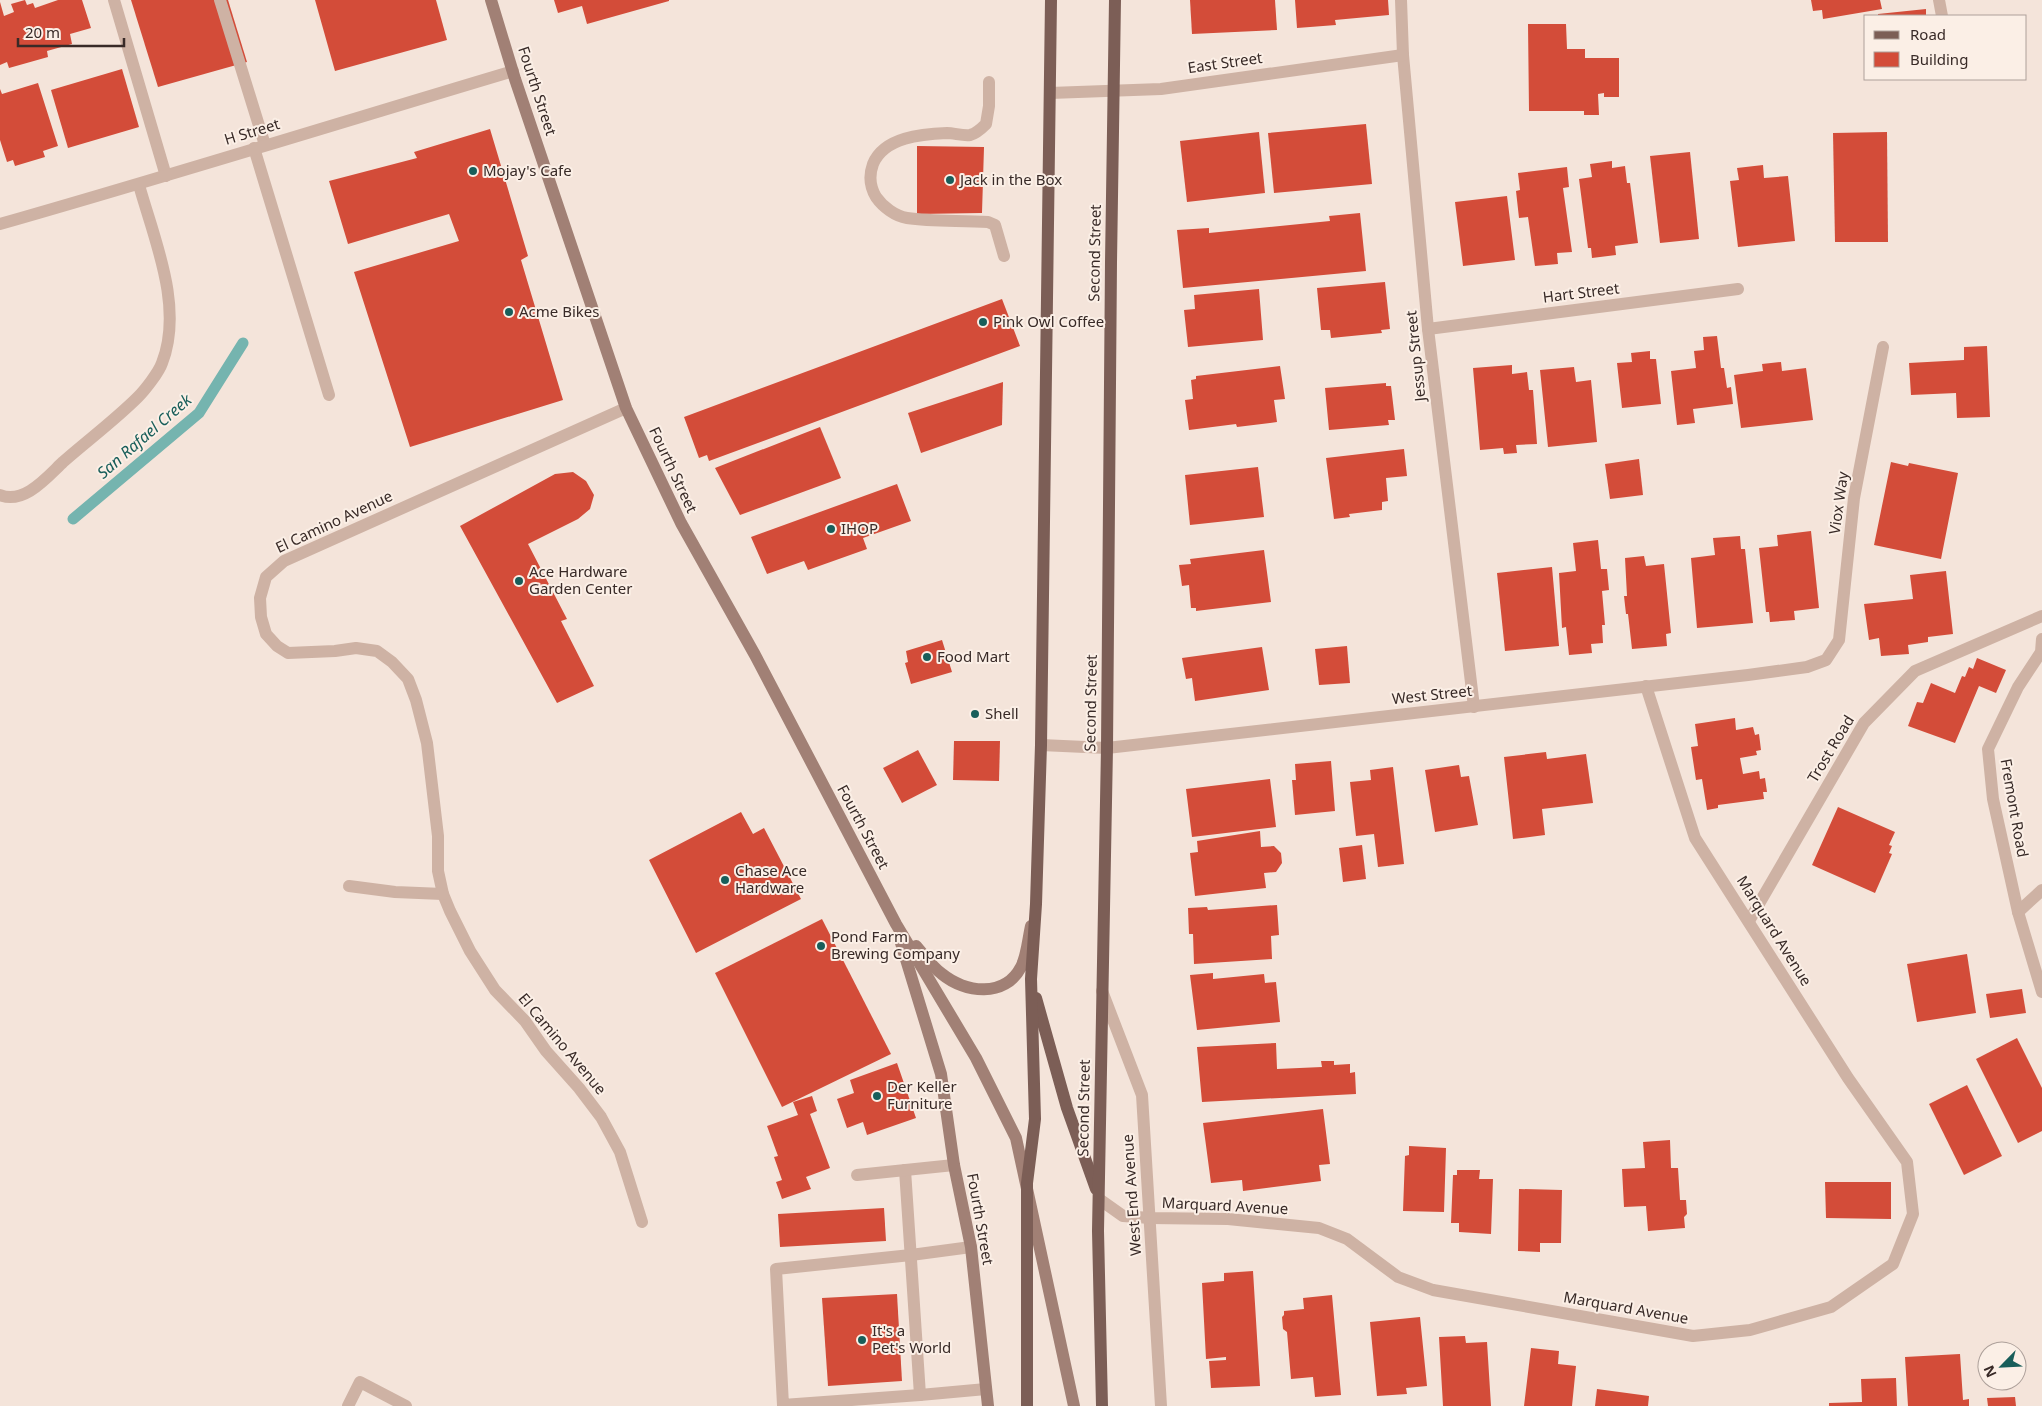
<svg xmlns="http://www.w3.org/2000/svg" width="2042" height="1406" viewBox="0 0 2042 1406" font-family="'Noto Sans',sans-serif">
	<style>
		.lines { fill: none; stroke-linecap: round; stroke-linejoin: round }
		.stream { stroke: #75b4af; stroke-width: 11 }
		.building { fill: #d34c39 }
		.service { stroke: #ceb2a4; stroke-width: 12 }
		.minor { stroke: #ceb2a4; stroke-width: 12 }
		.tertiary { stroke: #ceb2a4; stroke-width: 12 }
		.secondary { stroke: #a18075; stroke-width: 12 }
		.primary { stroke: #7c5e56; stroke-width: 12 }
		.poi-dot { fill: #185e5a; stroke: #fbefe6; stroke-width: 2 }
		.labels { text-anchor: middle; stroke-width: 4; stroke-linejoin: round; paint-order: stroke }
		.street-label { font-size: 15px; fill: #382a27; stroke: #fbefe6 }
		.poi-label { font-size: 15px; fill: #382a27; stroke: #fbefe6; text-anchor: start }
		.water-label { font-size: 16px; font-style: italic; fill: #185e5a; stroke: #fbefe6 }
	</style>
	<rect width="100%" height="100%" fill="#f4e4da"/>
	<g class="lines">
		<polyline class="stream" points="73,519 199,413 243,343"/>
	</g>
	<g class="building">
		<polygon points="25,0 27,5 33,3 35,8 58,0 82,0 91,28 70,34 72,44 47,51 48,57 9,68 7,62 0,65 0,2 4,16 14,12 11,4"/>
		<polygon points="131,0 228,0 247,62 158,87"/>
		<polygon points="315,0 436,0 447,40 335,71"/>
		<polygon points="554,0 669,0 669,1 587,24 582,6 558,13"/>
		<polygon points="1190,0 1275,0 1277,30 1192,34"/>
		<polygon points="1295,0 1388,0 1389,15 1335,20 1336,25 1297,28"/>
		<polygon points="1811,0 1880,0 1882,9 1823,19 1822,10 1813,11"/>
		<polygon points="1926,9 1926,16 1878,16 1878,14"/>
		<polygon points="1528,24 1566,24 1567,49 1585,49 1585,58 1619,58 1619,97 1604,97 1604,93 1598,94 1599,115 1584,115 1584,111 1529,111"/>
		<polygon points="122,69 139,127 68,148 51,90"/>
		<polygon points="38,83 58,146 43,151 45,157 15,166 13,160 7,162 0,140 0,89 2,94"/>
		<polygon points="1366,124 1372,184 1274,193 1268,133"/>
		<polygon points="490,129 528,256 521,260 563,400 410,447 354,272 459,241 449,214 348,244 329,181 417,158 414,152"/>
		<polygon points="1259,132 1265,193 1187,202 1180,141"/>
		<polygon points="1887,132 1888,242 1835,242 1833,133"/>
		<polygon points="917,146 984,147 982,213 917,214"/>
		<polygon points="1690,152 1699,239 1660,243 1650,156"/>
		<polygon points="1612,161 1612,168 1625,166 1627,183 1630,183 1638,243 1615,246 1616,255 1592,258 1591,248 1588,248 1579,179 1592,177 1590,164"/>
		<polygon points="1763,165 1764,178 1788,176 1795,241 1738,247 1730,181 1739,180 1737,168"/>
		<polygon points="1567,167 1569,187 1563,188 1572,252 1557,253 1558,264 1535,266 1528,217 1519,218 1516,191 1520,190 1518,173"/>
		<polygon points="1507,196 1515,260 1463,266 1455,202"/>
		<polygon points="1360,213 1366,271 1183,288 1177,230 1209,228 1209,233 1330,221 1329,216"/>
		<polygon points="1385,282 1390,329 1381,330 1382,333 1331,338 1330,330 1321,330 1317,288"/>
		<polygon points="1259,289 1263,340 1188,347 1184,310 1195,309 1194,295"/>
		<polygon points="1002,299 1020,346 709,461 707,455 699,458 684,417"/>
		<polygon points="1717,336 1721,368 1724,368 1727,388 1731,387 1733,404 1693,409 1695,423 1677,425 1671,371 1696,368 1694,351 1704,350 1703,337"/>
		<polygon points="1987,346 1990,417 1957,418 1956,393 1911,395 1909,363 1964,360 1964,347"/>
		<polygon points="1650,351 1650,359 1656,359 1661,404 1622,408 1617,363 1632,362 1631,353"/>
		<polygon points="1781,362 1782,371 1806,368 1813,420 1741,428 1734,375 1763,371 1762,364"/>
		<polygon points="1512,365 1512,374 1527,372 1529,390 1533,390 1537,444 1516,445 1517,453 1504,454 1503,448 1480,450 1473,368"/>
		<polygon points="1280,366 1285,399 1274,400 1277,422 1237,427 1236,424 1189,430 1185,400 1193,399 1191,380 1196,379 1196,376"/>
		<polygon points="1574,367 1576,382 1591,380 1597,442 1548,447 1540,370"/>
		<polygon points="1003,382 1002,425 921,453 908,413"/>
		<polygon points="1386,383 1386,386 1391,386 1395,420 1388,420 1389,425 1329,430 1325,388"/>
		<polygon points="820,427 841,478 740,515 715,468"/>
		<polygon points="1404,449 1407,476 1386,478 1388,501 1382,502 1382,510 1349,514 1350,517 1334,519 1326,458"/>
		<polygon points="1639,459 1643,495 1610,499 1605,464"/>
		<polygon points="1891,462 1908,466 1909,463 1958,473 1941,559 1874,545"/>
		<polygon points="1258,467 1264,517 1190,525 1185,475"/>
		<polygon points="573,472 586,481 594,495 590,509 578,519 528,544 567,619 561,621 594,686 557,703 460,526 555,474"/>
		<polygon points="897,484 911,521 863,538 867,549 808,570 804,561 767,574 751,537"/>
		<polygon points="1811,531 1819,608 1794,611 1795,620 1770,622 1769,612 1766,612 1759,548 1778,546 1777,535"/>
		<polygon points="1740,536 1741,549 1745,549 1753,623 1697,628 1691,558 1715,555 1713,538"/>
		<polygon points="1598,540 1601,569 1607,569 1609,590 1602,591 1605,625 1602,625 1603,643 1591,644 1592,653 1569,655 1566,627 1562,628 1559,573 1576,571 1573,543"/>
		<polygon points="1264,550 1271,602 1196,611 1196,608 1191,608 1189,585 1182,586 1179,565 1191,564 1190,559"/>
		<polygon points="1644,556 1646,566 1664,564 1671,633 1666,634 1667,646 1632,649 1628,614 1626,614 1624,596 1627,596 1625,558"/>
		<polygon points="1552,567 1559,646 1505,651 1497,573"/>
		<polygon points="1946,571 1953,634 1928,637 1928,642 1908,645 1909,654 1881,656 1879,638 1869,640 1864,604 1913,599 1910,575"/>
		<polygon points="942,640 952,672 911,684 905,663 908,662 906,651"/>
		<polygon points="1347,646 1350,683 1319,685 1315,649"/>
		<polygon points="1262,647 1269,690 1195,701 1192,678 1186,679 1182,658"/>
		<polygon points="1977,658 2006,670 1996,693 1979,686 1955,743 1908,726 1917,702 1923,703 1931,683 1955,693 1962,676 1965,677 1969,667 1973,669"/>
		<polygon points="1735,718 1736,730 1753,727 1755,735 1759,734 1761,750 1756,751 1757,755 1740,758 1743,774 1759,771 1760,779 1765,778 1767,792 1763,792 1764,799 1718,805 1718,808 1707,810 1702,779 1696,780 1691,747 1698,746 1695,724"/>
		<polygon points="954,741 1000,741 999,781 953,780"/>
		<polygon points="918,750 937,785 902,803 883,768"/>
		<polygon points="1546,752 1547,759 1586,754 1593,803 1542,809 1545,835 1513,839 1504,757"/>
		<polygon points="1331,761 1335,811 1295,815 1292,780 1296,780 1295,764"/>
		<polygon points="1459,765 1461,777 1469,776 1478,825 1435,832 1425,770"/>
		<polygon points="1393,767 1404,864 1378,867 1374,834 1356,836 1350,782 1371,780 1370,770"/>
		<polygon points="1270,779 1276,827 1192,837 1186,789"/>
		<polygon points="1838,807 1895,832 1889,845 1892,846 1889,853 1892,854 1875,893 1812,865"/>
		<polygon points="741,812 753,834 764,828 801,899 696,953 649,860"/>
		<polygon points="1260,831 1261,847 1274,846 1281,853 1282,863 1276,872 1264,873 1266,888 1195,896 1190,853 1198,852 1197,841"/>
		<polygon points="1362,845 1366,879 1343,882 1339,848"/>
		<polygon points="1277,905 1279,935 1271,936 1272,959 1194,964 1193,934 1189,934 1188,908 1207,907 1208,910"/>
		<polygon points="822,919 891,1054 782,1107 715,973"/>
		<polygon points="1967,954 1976,1013 1917,1022 1907,964"/>
		<polygon points="1213,973 1213,979 1264,974 1265,983 1276,982 1280,1022 1197,1030 1190,975"/>
		<polygon points="2022,989 2026,1013 1990,1018 1986,994"/>
		<polygon points="2017,1038 2042,1088 2042,1131 2018,1143 1976,1059"/>
		<polygon points="1276,1043 1277,1069 1322,1067 1321,1061 1334,1061 1334,1065 1350,1064 1350,1073 1355,1072 1356,1094 1202,1102 1197,1047"/>
		<polygon points="897,1063 916,1118 867,1135 863,1122 847,1128 837,1099 854,1093 850,1080"/>
		<polygon points="1967,1085 2002,1156 1964,1175 1929,1104"/>
		<polygon points="812,1096 817,1111 810,1114 830,1168 806,1177 811,1189 782,1199 776,1182 782,1180 774,1157 778,1156 767,1126 798,1115 793,1102"/>
		<polygon points="1323,1109 1330,1164 1319,1165 1321,1181 1243,1191 1242,1180 1211,1183 1203,1123"/>
		<polygon points="1670,1140 1671,1168 1678,1168 1680,1200 1686,1200 1687,1214 1684,1217 1685,1228 1648,1231 1646,1206 1624,1207 1622,1169 1645,1168 1643,1142"/>
		<polygon points="1409,1146 1446,1148 1444,1212 1403,1211 1405,1156 1409,1155"/>
		<polygon points="1457,1170 1480,1170 1479,1179 1493,1179 1491,1234 1459,1232 1459,1223 1451,1223 1453,1175 1457,1175"/>
		<polygon points="1825,1182 1891,1182 1891,1219 1826,1218"/>
		<polygon points="1519,1189 1562,1190 1561,1243 1540,1243 1540,1252 1518,1251"/>
		<polygon points="884,1208 886,1241 780,1247 778,1214"/>
		<polygon points="1253,1271 1260,1386 1211,1388 1209,1361 1226,1360 1226,1357 1206,1359 1202,1283 1224,1281 1224,1273"/>
		<polygon points="897,1294 902,1381 828,1386 822,1298"/>
		<polygon points="1332,1295 1341,1395 1315,1397 1313,1377 1291,1379 1287,1332 1283,1329 1282,1317 1284,1315 1284,1311 1304,1309 1303,1298"/>
		<polygon points="1420,1317 1427,1386 1406,1388 1407,1394 1377,1396 1370,1322"/>
		<polygon points="1465,1336 1466,1343 1487,1342 1491,1406 1443,1406 1439,1337"/>
		<polygon points="1531,1348 1559,1351 1558,1364 1576,1366 1572,1406 1524,1406"/>
		<polygon points="1960,1354 1963,1400 1969,1399 1969,1406 1908,1406 1905,1357"/>
		<polygon points="1896,1378 1897,1406 1829,1406 1829,1403 1862,1402 1861,1379"/>
		<polygon points="1597,1389 1649,1396 1648,1406 1595,1406"/>
		<polygon points="2015,1397 2016,1406 1988,1406 1987,1398"/>
	</g>
	<g class="lines">
		<g class="service">
			<polyline points="114,0 166,176"/>
			<polyline points="220,0 265,145"/>
			<path d="M989,82V106L986,124C982,128 975,134 970,135C963,136 954,133 947,133C922,134 884,137 873,164C869,175 870,187 876,197C883,207 895,216 907,218C933,222 962,220 988,222L995,225L1004,256"/>
			<polyline points="254,148 329,395"/>
			<path d="M0,495C24,505 47,477 63,462C88,440 115,420 138,397C145,390 159,372 162,363C184,307 154,239 139,185"/>
			<polyline points="905,1170 920,1395"/>
			<polyline points="857,1175 954,1165"/>
			<polyline points="971,1247 911,1255 776,1269 783,1405 920,1395 986,1389"/>
			<polyline points="348,1406 360,1382 406,1406"/>
		</g>
		<g class="minor">
			<polyline points="1401,0 1403,55 1428,329 1474,707"/>
			<polyline points="1939,0 1942,16"/>
			<polyline points="1050,93 1161,89 1403,55"/>
			<polyline points="1428,329 1738,289"/>
			<polyline points="626,408 284,561 266,577 260,598 261,617 266,634 277,646 288,653 335,651 356,648 377,651 392,662 408,679 416,700 427,743 438,836 438,871 443,894 450,911 470,951 495,990 525,1021 546,1051 579,1088 601,1117 620,1152 642,1222"/>
			<polyline points="2042,639 2041,652 2018,687 1988,749 1993,799 2018,912 2042,992"/>
			<polyline points="1041,745 1107,748 1748,675 1807,667 1826,660 1839,640 1854,498 1883,347"/>
			<polyline points="349,886 395,892 443,894"/>
			<polyline points="2018,912 2042,890"/>
			<polyline points="1749,921 1864,723 1915,671 2042,616"/>
			<polyline points="1102,991 1142,1095 1161,1406"/>
			<polyline points="1099,1199 1123,1216 1150,1218 1228,1219 1319,1228 1347,1239 1398,1277 1433,1290 1693,1336 1750,1330 1831,1307 1893,1264 1913,1214 1907,1162 1848,1078 1695,838 1646,686"/>
		</g>
		<path class="tertiary" d="M0,224C172,175 342,122 513,71"/>
		<g class="secondary">
			<polyline points="491,0 515,79 626,408 681,523 755,655 896,924 976,1058 1016,1138 1074,1406"/>
			<polyline points="901,943 941,1074 954,1165 971,1247 988,1406"/>
			<path d="M916,946C924,955 932,967 942,974C965,993 1005,998 1021,967C1027,956 1028,939 1031,926"/>
		</g>
		<g class="primary">
			<polyline points="1036,998 1067,1108 1096,1189"/>
			<polyline points="1027,1406 1027,1183 1035,1119 1031,979 1036,904 1041,745 1051,0"/>
			<polyline points="1102,1406 1098,1231 1107,748 1111,262 1115,0"/>
		</g>
	</g>
	<g class="poi-dot">
		<circle cx="473" cy="171" r="5"/>
		<circle cx="950" cy="180" r="5"/>
		<circle cx="509" cy="312" r="5"/>
		<circle cx="983" cy="322" r="5"/>
		<circle cx="831" cy="529" r="5"/>
		<circle cx="519" cy="581" r="5"/>
		<circle cx="927" cy="657" r="5"/>
		<circle cx="975" cy="714" r="5"/>
		<circle cx="725" cy="880" r="5"/>
		<circle cx="821" cy="946" r="5"/>
		<circle cx="877" cy="1096" r="5"/>
		<circle cx="862" cy="1340" r="5"/>
	</g>
	<g class="labels">
		<g class="street-label">
			<text transform="translate(1225 63) rotate(-8)" y="5">East Street</text>
			<text transform="translate(537 91) rotate(72)" y="5">Fourth Street</text>
			<text transform="translate(252 132) rotate(-17)" y="5">H Street</text>
			<text transform="translate(1095 253) rotate(-89)" y="5">Second Street</text>
			<text transform="translate(1581 293) rotate(-7)" y="5">Hart Street</text>
			<text transform="translate(1416 356) rotate(-96)" y="5">Jessup Street</text>
			<text transform="translate(673 470) rotate(65)" y="5">Fourth Street</text>
			<text transform="translate(1839 503) rotate(-82)" y="5">Viox Way</text>
			<text transform="translate(334 522) rotate(-25)" y="5">El Camino Avenue</text>
			<text transform="translate(1432 695) rotate(-6)" y="5">West Street</text>
			<text transform="translate(1091 703) rotate(-89)" y="5">Second Street</text>
			<text transform="translate(1831 749) rotate(-59)" y="5">Trost Road</text>
			<text transform="translate(2014 808) rotate(80)" y="5">Fremont Road</text>
			<text transform="translate(863 827) rotate(62)" y="5">Fourth Street</text>
			<text transform="translate(1774 931) rotate(58)" y="5">Marquard Avenue</text>
			<text transform="translate(562 1044) rotate(50)" y="5">El Camino Avenue</text>
			<text transform="translate(1084 1108) rotate(-89)" y="5">Second Street</text>
			<text transform="translate(1132 1195) rotate(-94)" y="5">West End Avenue</text>
			<text transform="translate(1225 1206) rotate(3)" y="5">Marquard Avenue</text>
			<text transform="translate(980 1219) rotate(80)" y="5">Fourth Street</text>
			<text transform="translate(1626 1308) rotate(10)" y="5">Marquard Avenue</text>
		</g>
		<g class="poi-label">
			<text x="483" y="176">Mojay's Cafe</text>
			<text x="960" y="185">Jack in the Box</text>
			<text x="519" y="317">Acme Bikes</text>
			<text x="993" y="327">Pink Owl Coffee</text>
			<text x="841" y="534">IHOP</text>
			<text x="529" y="577">Ace Hardware<tspan x="529" dy="17">Garden Center</tspan></text>
			<text x="937" y="662">Food Mart</text>
			<text x="985" y="719">Shell</text>
			<text x="735" y="876">Chase Ace<tspan x="735" dy="17">Hardware</tspan></text>
			<text x="831" y="942">Pond Farm<tspan x="831" dy="17">Brewing Company</tspan></text>
			<text x="887" y="1092">Der Keller<tspan x="887" dy="17">Furniture</tspan></text>
			<text x="872" y="1336">It's a<tspan x="872" dy="17">Pet's World</tspan></text>
		</g>
		<g class="water-label">
			<text transform="translate(144 436) rotate(-41)" y="6">San Rafael Creek</text>
		</g>
	</g>
	<rect x="1864" y="15" width="162" height="65" fill="#fbefe6" stroke="#ada09a"/>
	<rect x="1874" y="31" width="25" height="8" fill="#7c5e56" stroke="#ada09a"/>
	<text x="1910" y="40" font-size="15" fill="#382a27">Road</text>
	<rect x="1874" y="52" width="25" height="15" fill="#d34c39" stroke="#ada09a"/>
	<text x="1910" y="65" font-size="15" fill="#382a27">Building</text>
	<g transform="translate(2002 1366) rotate(246)"><circle r="24" fill="#fbefe6" stroke="#ada09a"/>
	<path d="M0-4L9 19L0 12L-9 19Z" fill="#185e5a"/>
	<text y="-8" font-size="14" font-weight="bold" text-anchor="middle" fill="#382a27">N</text>
	</g>
	<path d="M18 38v8h106v-8" fill="none" stroke="#382a27" stroke-width="2.5"/>
	<text x="25" y="38" font-size="15" fill="#382a27" stroke="#fbefe6" stroke-width="4" paint-order="stroke">20 m</text>
</svg>
